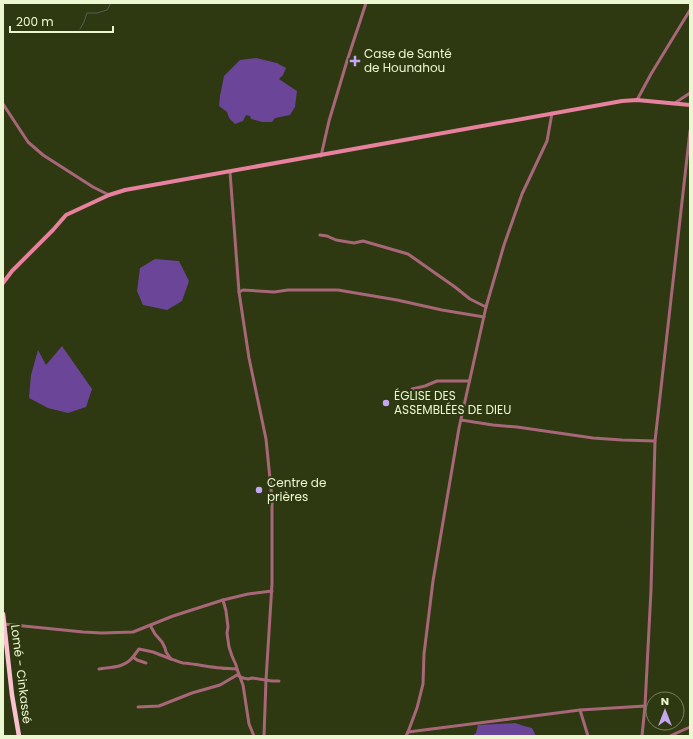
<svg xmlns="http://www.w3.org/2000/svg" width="693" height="739" viewBox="0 0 693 739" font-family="Poppins,sans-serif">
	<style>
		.forest { fill: #6b4597 }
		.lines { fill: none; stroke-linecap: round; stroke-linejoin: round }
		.stream { stroke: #4f6154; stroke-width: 1 }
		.minor { stroke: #a76778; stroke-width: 3 }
		.secondary { stroke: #e8819e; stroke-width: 4 }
		.trunk { stroke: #fac2d0; stroke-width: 4.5 }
		.poi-dot { fill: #c5a7f1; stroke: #2e3811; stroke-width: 1.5 }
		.labels { text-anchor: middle; stroke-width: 4; stroke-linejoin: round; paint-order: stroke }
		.poi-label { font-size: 12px; fill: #eaf7d1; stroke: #2e3811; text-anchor: start }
		.street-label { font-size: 12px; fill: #eaf7d1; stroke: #2e3811 }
	</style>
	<rect width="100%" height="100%" fill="#2e3811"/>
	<g class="forest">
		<polygon points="256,58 277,63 286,68 283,75 279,79 297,91 295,107 290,115 275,118 272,122 262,122 251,119 250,116 246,115 243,121 235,124 229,118 227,112 219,106 220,96 224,76 240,60"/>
		<polygon points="155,259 179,261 189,281 182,301 167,310 143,305 137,291 140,268"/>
		<polygon points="62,346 92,389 86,407 68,413 48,408 29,398 31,375 38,350 46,365"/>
		<polygon points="515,723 524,726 532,728 536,736 472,736 476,733 478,725"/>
	</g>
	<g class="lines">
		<polyline class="stream" points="80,29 84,22 87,13 97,13 107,10 111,3"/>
		<g class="minor">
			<polyline points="637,100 651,74 690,10"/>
			<polyline points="675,103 690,93"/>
			<polyline points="3,104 28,142 43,155 93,187 109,195"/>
			<polyline points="321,156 329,121 347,61 366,3"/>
			<polyline points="230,172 239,292 249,358 266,439 272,499 272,584 266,680 264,736"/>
			<polyline points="320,235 327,236 336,240 354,243 363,241 408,254 455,287 470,299 486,307"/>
			<polyline points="239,292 243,290 274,292 288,290 338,290 397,300 442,310 484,317"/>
			<polyline points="412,389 425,386 437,381 469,381"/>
			<polyline points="461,420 493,425 517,427 593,438 622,440 655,441"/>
			<polyline points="223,600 226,611 228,627 227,633 229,647 232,656 236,665 237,669 243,685 249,724 254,736"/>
			<polyline points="4,624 83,632 102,633 133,632 173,616 223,600 248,594 272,591"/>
			<path d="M150,625L155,634L162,642L165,648L166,652L171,659C175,660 178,662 183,663C196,664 208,667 221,668C226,669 231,668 237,669"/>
			<polyline points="146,663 137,660 133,657 139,649 153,652 171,659"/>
			<path d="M99,669C112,667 124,668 133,657"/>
			<polyline points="138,707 159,706 192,693 220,685 237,675 243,678 248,679 252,678 272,681 279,681"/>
			<polyline points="580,710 588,736"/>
			<polyline points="408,732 580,710 645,706"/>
			<polyline points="406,736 408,732 417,708 423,684 424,654 433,581 459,428 486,307 504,245 522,194 547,141 552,113"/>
			<polyline points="642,736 645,706 651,590 655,441 690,131"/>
			<polyline points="670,736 690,727"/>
		</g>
		<polyline class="secondary" points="3,283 12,271 53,230 66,215 109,195 125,190 622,101 637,100 690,105"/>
		<polyline class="trunk" points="3,614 12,695 19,736"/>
	</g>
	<g class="poi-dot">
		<path d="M353 55h4v4h4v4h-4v4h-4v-4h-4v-4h4z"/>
		<circle cx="386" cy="403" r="4"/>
		<circle cx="259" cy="490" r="4"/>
	</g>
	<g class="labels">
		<g class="poi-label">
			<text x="364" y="58">Case de Santé<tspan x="364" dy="14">de Hounahou</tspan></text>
			<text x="394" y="400">ÉGLISE DES<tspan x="394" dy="14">ASSEMBLÉES DE DIEU</tspan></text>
			<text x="267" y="487">Centre de<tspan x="267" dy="14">prières</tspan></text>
		</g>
		<g class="street-label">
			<text transform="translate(21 674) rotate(83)" y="4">Lomé - Cinkassé</text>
		</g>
	</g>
	<rect width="693" height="739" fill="none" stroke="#eaf7d1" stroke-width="8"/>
	<g transform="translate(665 711)"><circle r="19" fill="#2e3811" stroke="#79845e"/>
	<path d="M0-3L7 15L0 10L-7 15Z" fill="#c5a7f1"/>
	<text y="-6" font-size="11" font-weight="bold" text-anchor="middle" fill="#eaf7d1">N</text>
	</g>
	<path d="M10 26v6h103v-6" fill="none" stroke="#eaf7d1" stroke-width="2"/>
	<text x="16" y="26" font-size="12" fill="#eaf7d1" stroke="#2e3811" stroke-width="3" paint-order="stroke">200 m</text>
</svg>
